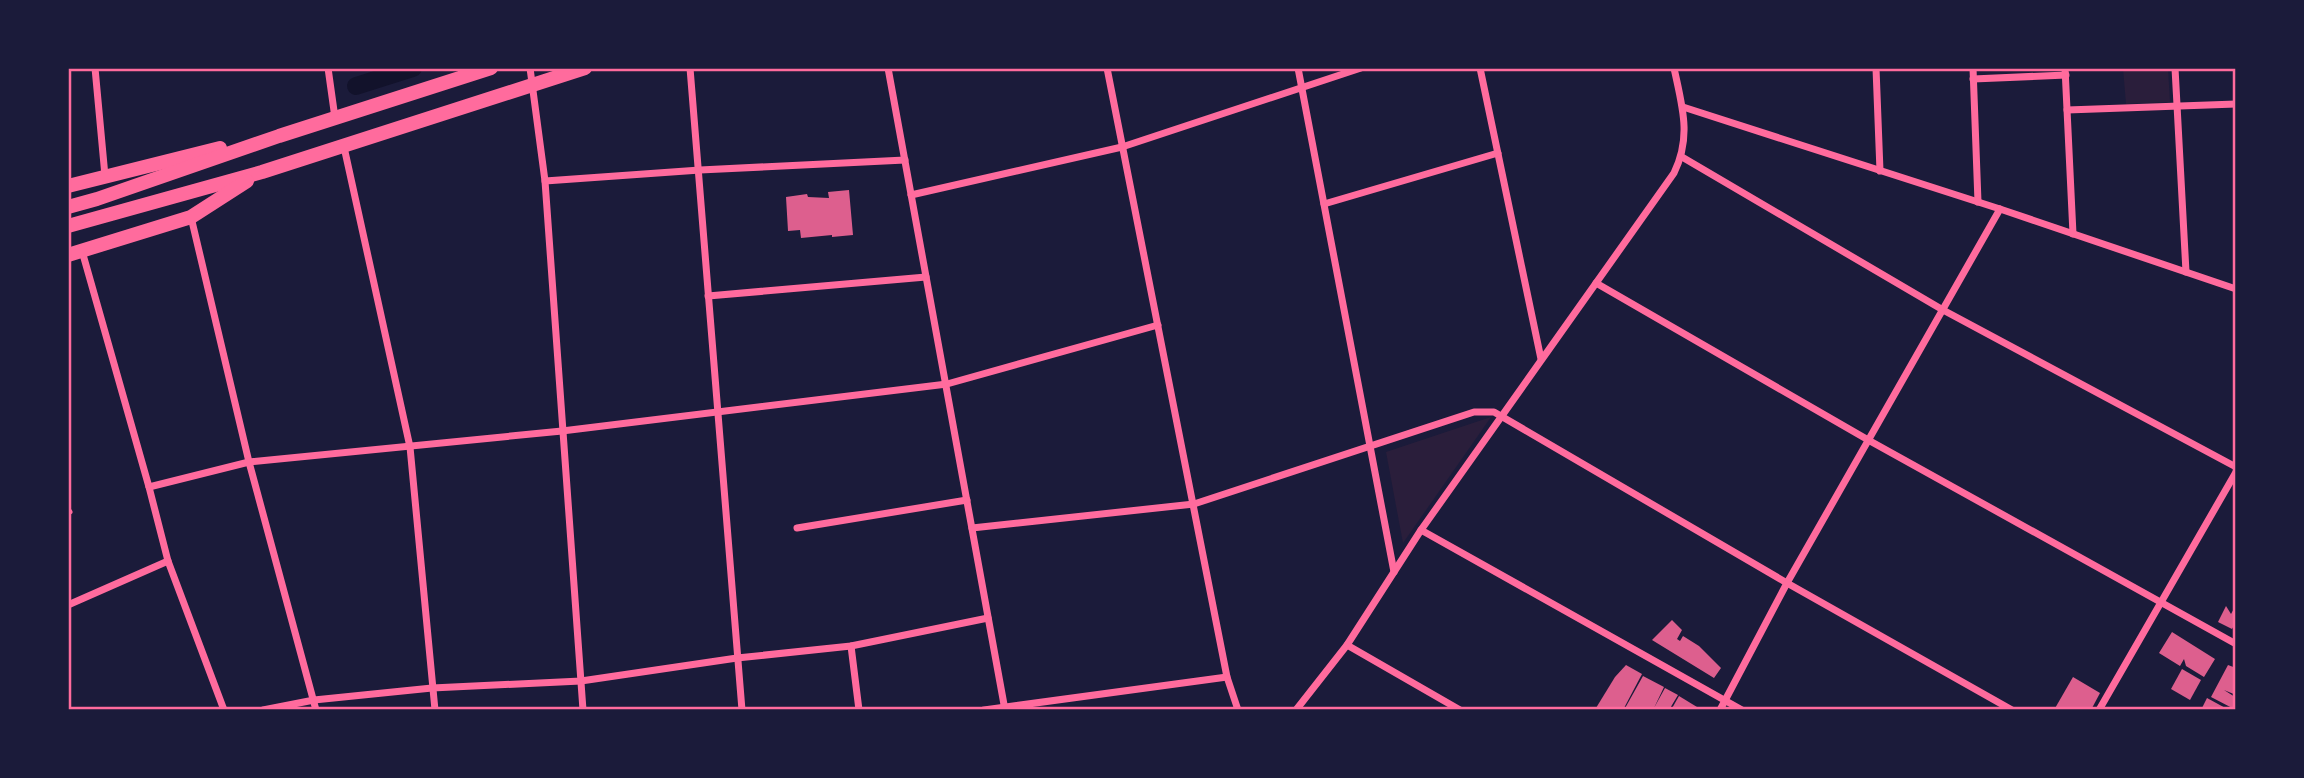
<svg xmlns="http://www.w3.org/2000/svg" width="2304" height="778" viewBox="0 0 2304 778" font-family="Cabin,sans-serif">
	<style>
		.green { fill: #2a1e3b }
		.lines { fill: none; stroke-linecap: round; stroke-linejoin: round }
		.canal { stroke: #12122b; stroke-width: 18 }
		.building { fill: #dd5f8e }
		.service { stroke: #ff6b9d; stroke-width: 5 }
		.minor { stroke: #ff6b9d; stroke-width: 7 }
		.secondary { stroke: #ff6b9d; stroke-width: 14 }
		.neatline { fill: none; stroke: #ff6b9d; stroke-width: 2.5 }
	</style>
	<rect width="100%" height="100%" fill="#1b1b3a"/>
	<g class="green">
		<polygon points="2123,68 2168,68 2170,102 2126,104"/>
		<polygon points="1491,417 1403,543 1386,452"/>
	</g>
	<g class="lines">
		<polyline class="canal" points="356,86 413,68"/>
	</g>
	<g class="building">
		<polygon points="849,190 853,235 832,237 832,235 801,238 800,230 788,231 786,197 807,194 808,197 829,198 828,192"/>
		<polygon points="2236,605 2236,622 2232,629 2218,622 2226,606 2231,614"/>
		<polygon points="1672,620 1682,630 1677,639 1680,641 1683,636 1699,646 1721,668 1714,678 1652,640"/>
		<polygon points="2172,632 2215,659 2204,677 2186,666 2184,659 2180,666 2159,653"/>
		<polygon points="1626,665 1642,674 1623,710 1596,708 1615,677"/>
		<polygon points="2228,665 2236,668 2236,695 2224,690 2235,697 2236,710 2211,697"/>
		<polygon points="2182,669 2201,680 2190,700 2171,689"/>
		<polygon points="1643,676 1664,687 1654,708 1665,688 1678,695 1669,710 1624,710"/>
		<polygon points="2073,677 2100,693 2091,710 2054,710"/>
		<polygon points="1679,696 1697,707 1696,710 1671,710"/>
		<polygon points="2207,698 2229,710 2201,710"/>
	</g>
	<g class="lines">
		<polyline class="service" points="68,509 70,512"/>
		<g class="minor">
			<polyline points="95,68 105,176"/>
			<polyline points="328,68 335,118"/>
			<polyline points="530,68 545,181 583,710"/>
			<polyline points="690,68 742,710"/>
			<polyline points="888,68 1005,710"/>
			<polyline points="1107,68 1227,677 1238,710"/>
			<polyline points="1298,68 1394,572"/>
			<polyline points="1480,68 1541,359"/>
			<polyline points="1876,68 1880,171"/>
			<polyline points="1973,68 1978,202"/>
			<polyline points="2065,68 2073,234"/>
			<polyline points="2175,68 2186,272"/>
			<polyline points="1973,79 2066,75"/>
			<polyline points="1683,107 2000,209 2236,289"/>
			<polyline points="2067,110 2236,104"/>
			<polyline points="344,147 410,447 435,710"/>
			<polyline points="1682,157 1943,310 2236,467"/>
			<polyline points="545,181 700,170 905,160"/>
			<polyline points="911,195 1122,147 1361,68"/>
			<polyline points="1324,204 1498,153"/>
			<polyline points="191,217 249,462 316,710"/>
			<polyline points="82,251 149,487 168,561 224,710"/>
			<polyline points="1596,283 1870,441 2236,644"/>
			<polyline points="708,296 926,277"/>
			<polyline points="149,487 249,462 562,431 947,384 1158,325"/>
			<polyline points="797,528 967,500"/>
			<polyline points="972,528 1194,504 1474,412 1494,412 1787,583 2012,710"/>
			<polyline points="1421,530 1742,710"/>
			<polyline points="68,605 168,561"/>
			<polyline points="1347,645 1460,710"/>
			<polyline points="851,646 859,710"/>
			<polyline points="263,710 314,700 432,688 581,681 737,658 851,646 988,618"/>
			<polyline points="984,710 1227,677"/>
			<path d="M1296,710L1347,645L1421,530L1674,173C1692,136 1682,106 1674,68"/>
			<polyline points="1720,710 1787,583 2000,209"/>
			<polyline points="2099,710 2236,472"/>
		</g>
		<g class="secondary">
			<polyline points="68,186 220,148"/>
			<polyline points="68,207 97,199 279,136 491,68"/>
			<polyline points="68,226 262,172 585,68"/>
			<polyline points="68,255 191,217 247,181"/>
		</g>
	</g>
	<rect width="2304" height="778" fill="none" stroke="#1b1b3a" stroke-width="140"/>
	<rect x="70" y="70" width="2164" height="638" class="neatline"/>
</svg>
